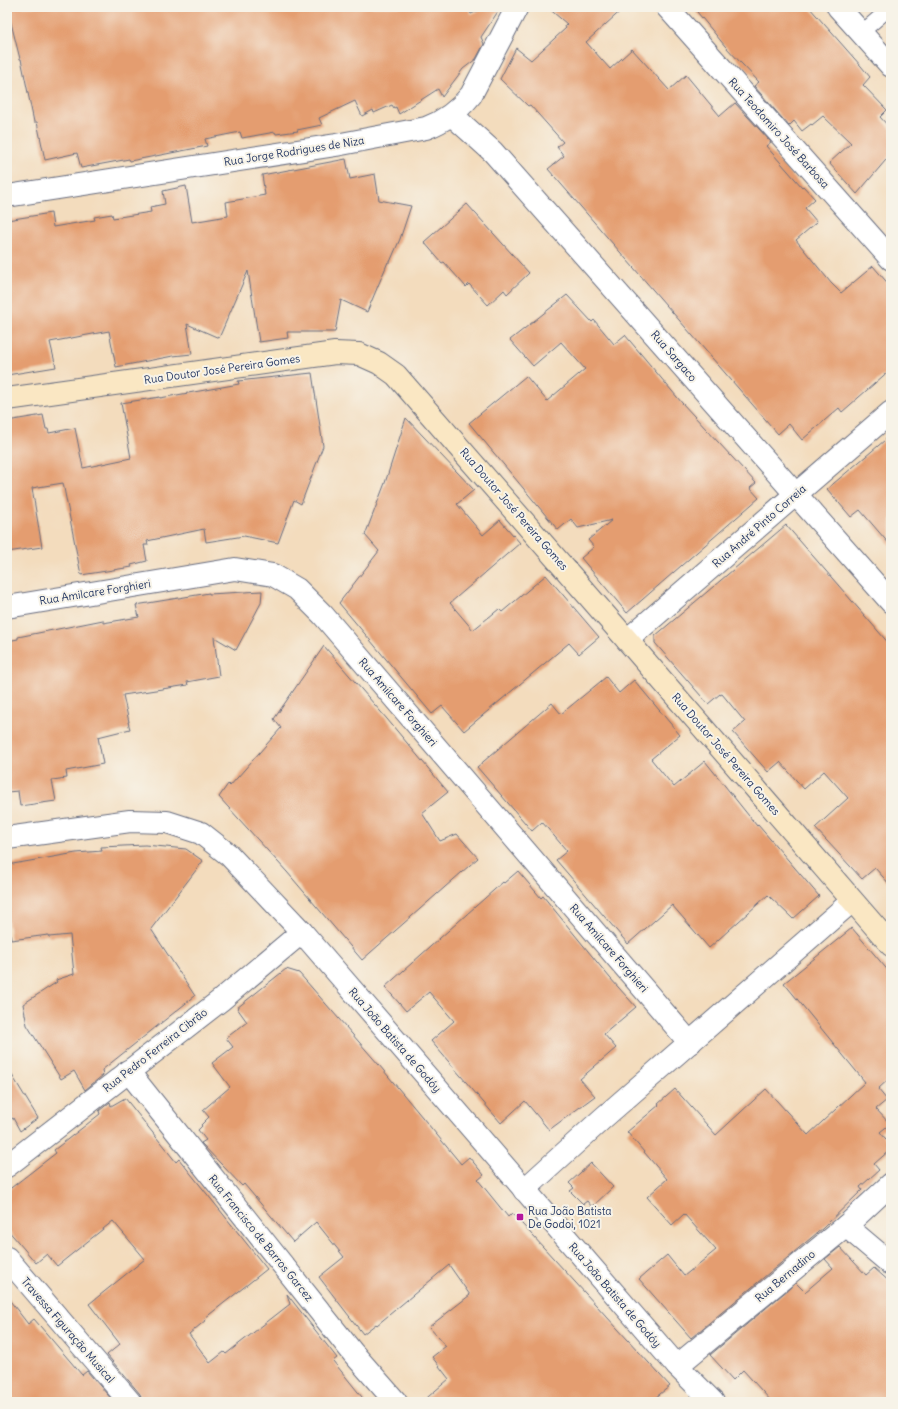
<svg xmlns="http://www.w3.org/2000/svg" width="898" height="1409" viewBox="0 0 898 1409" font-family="Delius,sans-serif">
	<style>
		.building { fill: #e49d70 }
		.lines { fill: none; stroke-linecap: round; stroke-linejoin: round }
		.lane-casing { stroke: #676c7f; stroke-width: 16 }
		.street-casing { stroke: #676c7f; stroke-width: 24 }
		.secondary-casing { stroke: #676c7f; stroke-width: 24 }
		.lane { stroke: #fff; stroke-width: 14 }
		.street { stroke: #fff; stroke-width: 22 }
		.secondary { stroke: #fae7c3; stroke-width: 22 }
		.poi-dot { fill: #b5179e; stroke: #f7f3e8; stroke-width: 1.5 }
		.labels { text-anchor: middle; stroke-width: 4; stroke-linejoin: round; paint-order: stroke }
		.street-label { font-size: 11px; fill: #1b2f5e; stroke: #f7f3e8 }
		.poi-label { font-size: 11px; fill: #1b2f5e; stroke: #f7f3e8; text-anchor: start }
	</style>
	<rect width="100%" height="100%" fill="#f7f3e8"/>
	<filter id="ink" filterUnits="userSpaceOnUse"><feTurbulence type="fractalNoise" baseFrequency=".025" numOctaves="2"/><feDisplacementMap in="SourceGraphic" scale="8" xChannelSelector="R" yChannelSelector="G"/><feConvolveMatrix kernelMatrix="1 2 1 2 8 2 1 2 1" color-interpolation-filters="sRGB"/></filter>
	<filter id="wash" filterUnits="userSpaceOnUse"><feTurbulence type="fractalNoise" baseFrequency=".012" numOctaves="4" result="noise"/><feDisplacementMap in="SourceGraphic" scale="16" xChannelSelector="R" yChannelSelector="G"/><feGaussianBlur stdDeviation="0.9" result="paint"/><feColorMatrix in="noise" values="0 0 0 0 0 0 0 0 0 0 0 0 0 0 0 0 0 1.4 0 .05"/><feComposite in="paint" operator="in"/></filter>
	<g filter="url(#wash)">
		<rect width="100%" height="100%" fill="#f3dcbd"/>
		<g id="blocks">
			<g class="building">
				<polygon points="7,7 468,7 471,14 487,7 501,7 481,37 484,44 476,59 463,69 442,97 438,89 399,114 396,107 394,108 392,105 374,113 373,110 362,116 355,101 319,118 322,125 297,130 298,131 276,134 275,132 242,138 240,132 205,139 207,146 130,161 129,159 81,168 77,153 45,160 37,122 34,122 21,59 20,59"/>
				<polygon points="547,7 625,7 586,42 610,69 632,49 669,90 686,75 720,116 735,103 771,142 766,146 802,187 803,186 815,199 805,208 817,222 796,240 831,283 841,293 873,266 891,287 891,369 842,412 839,408 802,440 789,424 778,434 548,169 564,156 557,147 563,142 530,105 528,106 500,79 516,48 531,60 566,28 565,26 567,24"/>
				<polygon points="693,7 809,7 861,66 870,77 863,85 887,110 880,117 891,129 891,154 857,194 829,163 851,143 823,116 812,125 811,124 802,131 794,121 789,126 754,86 759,82 725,46"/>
				<polygon points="346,159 350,179 375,174 379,200 411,206 400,239 390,262 388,262 367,312 341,300 335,332 287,332 288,338 259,342 248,271 219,338 187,324 192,354 173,356 116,367 109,331 50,342 56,367 7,375 7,220 51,213 53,227 95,220 94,217 112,214 113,218 151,212 150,207 165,204 163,191 186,186 192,222 228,216 226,202 265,195 262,175"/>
				<polygon points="467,204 529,273 507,294 504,290 488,305 469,284 466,287 444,262 442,263 424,242"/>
				<polygon points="567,295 592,322 594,320 614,344 625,335 682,403 756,483 750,488 759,498 627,613 581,558 594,547 588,540 612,520 578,528 571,519 558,530 469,423 526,376 547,401 585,369 561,342 533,366 510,340"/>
				<polygon points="312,373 323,446 301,504 294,500 278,543 244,536 206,542 204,529 147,541 148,545 144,545 147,561 131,565 132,567 81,575 63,483 32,488 42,547 7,552 7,421 43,415 46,429 48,429 49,433 75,428 83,468 131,458 121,403 160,397 160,398 239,384 238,381"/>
				<polygon points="406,418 474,490 457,504 483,535 500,520 520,543 450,603 473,630 499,609 502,612 546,575 599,637 579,654 569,643 464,731 442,706 432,714 339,603 379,551 365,535 385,483"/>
				<polygon points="891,435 891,546 860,510 851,517 827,489"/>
				<polygon points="786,525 891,646 891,886 875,868 862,879 815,828 848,798 824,771 804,789 780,762 768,772 733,732 745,722 722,694 720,695 720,694 708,704 655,643 655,636"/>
				<polygon points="262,591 261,603 236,650 214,637 219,676 187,682 188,685 123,695 129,722 128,722 130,729 98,737 103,764 66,771 67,778 52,780 56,801 20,806 18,791 7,792 7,641 18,639 18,637 103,620 103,623 139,617 136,605 209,593 209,594"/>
				<polygon points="324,646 387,719 448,792 422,813 440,841 457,834 478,858 362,960 287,872 219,797 228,784 230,786 281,728 274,719"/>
				<polygon points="606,677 619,693 634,680 680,735 651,759 674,787 705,761 757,826 758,825 819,896 793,919 768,895 709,948 672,905 628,944 556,860 567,851 542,822 532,831 477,767 552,703 561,714"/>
				<polygon points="145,845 186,849 203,861 151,929 195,996 102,1070 103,1075 85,1090 74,1071 61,1079 27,1025 23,1004 57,982 56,980 74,974 70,935 49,937 48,935 11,940 7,915 7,865 76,853 102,851 101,847"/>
				<polygon points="518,871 541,898 543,896 610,978 636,1007 604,1034 616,1048 580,1079 595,1096 549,1130 525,1101 501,1123 431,1041 454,1021 429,992 406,1011 385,987 503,882 504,883"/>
				<polygon points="852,928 891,974 891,1077 878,1089 887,1100 876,1109 890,1124 880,1132 891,1145 891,1149 874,1164 879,1170 860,1187 862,1190 823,1228 691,1338 639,1279 667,1255 684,1276 716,1250 684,1214 672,1225 647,1197 667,1179 627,1132 659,1105 658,1104 675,1089 716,1135 766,1089 808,1135 865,1082 784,983"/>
				<polygon points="286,969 299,973 379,1065 461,1164 469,1157 484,1175 478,1180 508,1217 512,1213 670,1386 650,1402 422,1402 449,1379 432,1357 446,1346 429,1327 470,1295 449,1265 377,1325 376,1324 363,1334 319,1277 344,1257 316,1222 293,1242 244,1184 242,1186 201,1143 206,1140 198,1130 202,1126 201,1125 209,1117 203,1110 230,1087 212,1063 233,1047 226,1038 247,1022 237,1008"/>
				<polygon points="7,1067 38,1118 20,1131 13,1118 7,1121"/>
				<polygon points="125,1098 176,1162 179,1159 267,1269 205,1318 206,1320 189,1334 210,1363 224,1352 226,1354 290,1304 287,1294 337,1358 333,1361 366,1402 142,1402 140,1394 107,1355 120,1344 89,1304 145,1259 113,1221 57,1266 47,1254 36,1263 7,1229 7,1191 56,1153 54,1150 100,1114 99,1111 110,1102 111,1106"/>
				<polygon points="591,1163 613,1187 592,1207 587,1201 583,1204 570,1191 574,1188 569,1183"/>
				<polygon points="840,1247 866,1275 874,1268 891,1283 891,1402 772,1402 743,1370 733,1380 710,1355 796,1283 805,1292 833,1268 825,1259"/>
				<polygon points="7,1297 28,1324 34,1319 82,1375 87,1371 114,1402 7,1402"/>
			</g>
		</g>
	</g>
	<g filter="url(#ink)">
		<use href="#blocks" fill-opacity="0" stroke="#676c7f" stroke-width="1"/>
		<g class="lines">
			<g class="lane-casing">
				<polyline id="lane" points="861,33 891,7"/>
			</g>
			<g class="street-casing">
				<g id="street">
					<polyline points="667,7 891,259"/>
					<polyline points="838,7 891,66"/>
					<polyline points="452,115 493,152 891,602"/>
					<path d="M7,196L336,145L426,128C445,121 458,111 471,95L517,7"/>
					<polyline points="7,607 235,569 273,575 297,589 323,615 690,1043"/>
					<polyline points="627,640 891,412"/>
					<polyline points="7,838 130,821 167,822 201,833 229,855 302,932 677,1366 713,1402"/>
					<polyline points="128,1071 353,1353 396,1402"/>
					<polyline points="7,1166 221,1000 302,932"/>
					<polyline points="524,1190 602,1119 852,901"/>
					<polyline points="846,1226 891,1264"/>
					<polyline points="7,1258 130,1402"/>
					<polyline points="677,1366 846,1226 891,1184"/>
				</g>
			</g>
			<g class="secondary-casing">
				<polyline id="secondary" points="7,399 335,353 359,354 379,363 396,375 627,640 891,945"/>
			</g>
			<use href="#lane" class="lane"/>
			<use href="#street" class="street"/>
			<use href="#secondary" class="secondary"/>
		</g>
	</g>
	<rect class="poi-dot" x="516" y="1213" width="8" height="8" rx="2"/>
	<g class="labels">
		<g class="street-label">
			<text transform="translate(779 133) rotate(48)" y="4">Rua Teodomiro José Barbosa</text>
			<text transform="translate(294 151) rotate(-9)" y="4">Rua Jorge Rodrigues de Niza</text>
			<text transform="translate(674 356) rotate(49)" y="4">Rua Sargaco</text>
			<text transform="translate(222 369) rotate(-8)" y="4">Rua Doutor José Pereira Gomes</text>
			<text transform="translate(514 509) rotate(49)" y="4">Rua Doutor José Pereira Gomes</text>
			<text transform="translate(759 526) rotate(-41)" y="4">Rua André Pinto Correia</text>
			<text transform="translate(95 592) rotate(-9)" y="4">Rua Amilcare Forghieri</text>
			<text transform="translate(398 702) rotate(49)" y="4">Rua Amilcare Forghieri</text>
			<text transform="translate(726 754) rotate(49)" y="4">Rua Doutor José Pereira Gomes</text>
			<text transform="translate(609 948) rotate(49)" y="4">Rua Amilcare Forghieri</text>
			<text transform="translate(395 1040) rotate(49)" y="4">Rua João Batista de Godóy</text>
			<text transform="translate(155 1050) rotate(-38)" y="4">Rua Pedro Ferreira Cibrão</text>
			<text transform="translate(261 1238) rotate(51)" y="4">Rua Francisco de Barros Garcez</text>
			<text transform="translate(785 1276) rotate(-40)" y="4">Rua Bernadino</text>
			<text transform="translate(615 1295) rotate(49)" y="4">Rua João Batista de Godóy</text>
			<text transform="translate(68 1330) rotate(49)" y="4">Travessa Figuração Musical</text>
		</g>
		<g class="poi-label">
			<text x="528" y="1215">Rua João Batista<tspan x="528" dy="13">De Godoi, 1021</tspan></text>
		</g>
	</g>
	<rect width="898" height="1409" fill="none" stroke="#f7f3e8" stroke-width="24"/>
</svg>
